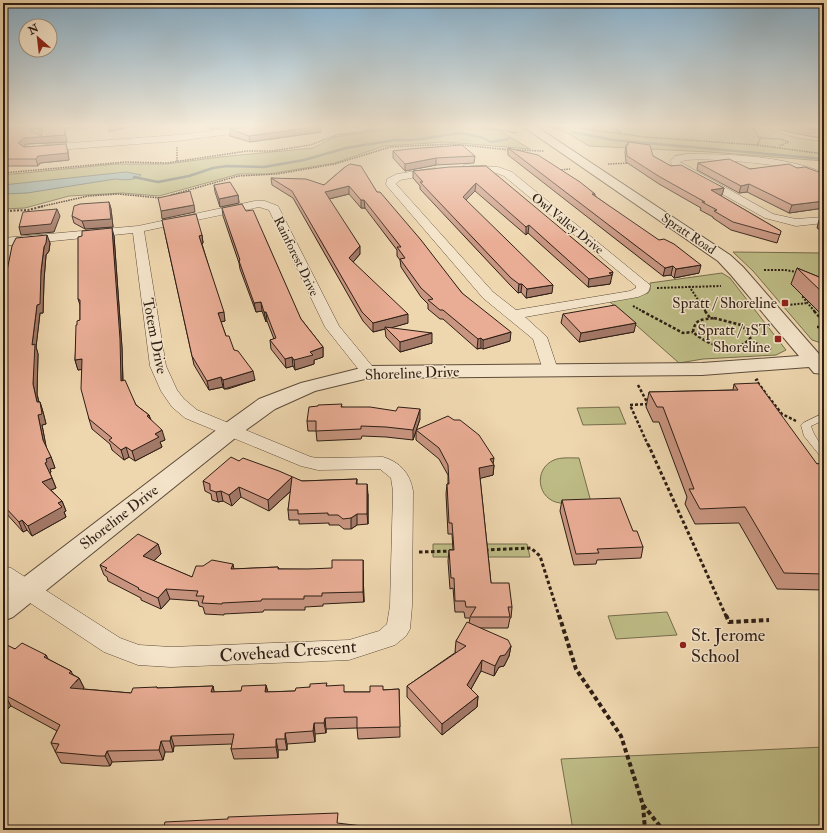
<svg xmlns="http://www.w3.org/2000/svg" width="827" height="833" viewBox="0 0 827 833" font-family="'IM FELL Double Pica',serif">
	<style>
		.green { fill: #bebc86; stroke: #766d4e }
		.water { fill: #9cb7b3; stroke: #707a74 }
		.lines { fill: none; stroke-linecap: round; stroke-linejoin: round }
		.stream { stroke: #707a74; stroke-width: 2.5 }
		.service-casing { stroke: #5d4c3b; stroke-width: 1 }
		.minor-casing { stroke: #5d4c3b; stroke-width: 1 }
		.tertiary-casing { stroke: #5d4c3b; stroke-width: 2 }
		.path-far4 { stroke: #2d1e15; stroke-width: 1.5; stroke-dasharray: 1.5 1; stroke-linecap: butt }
		.path-far3 { stroke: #2d1e15; stroke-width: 2; stroke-dasharray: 2 1.5; stroke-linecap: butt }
		.path-far2 { stroke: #2d1e15; stroke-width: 2.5; stroke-dasharray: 3 2; stroke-linecap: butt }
		.path-far1 { stroke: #2d1e15; stroke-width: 3; stroke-dasharray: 3.5 2.5; stroke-linecap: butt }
		.path { stroke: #2d1e15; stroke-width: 4; stroke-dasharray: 4.5 3; stroke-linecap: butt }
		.service { fill: #f4e4ca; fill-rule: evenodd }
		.minor { fill: #f4e4ca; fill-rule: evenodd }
		.tertiary { fill: #f4e4ca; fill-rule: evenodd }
		.wall { fill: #c89580; stroke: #2d1e15 }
		.shaded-wall { fill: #a37968; stroke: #2d1e15 }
		.building { fill: #e9ad95; stroke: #2d1e15 }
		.poi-dot { fill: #8f2418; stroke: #f4e4ca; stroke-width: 1.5 }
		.labels { text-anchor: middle; stroke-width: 3; stroke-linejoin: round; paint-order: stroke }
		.far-street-label { font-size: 13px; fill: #2d1e15; stroke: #f4e4ca }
		.poi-label { font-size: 15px; fill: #2d1e15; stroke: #f4e4ca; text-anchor: end }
		.street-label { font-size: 15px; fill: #2d1e15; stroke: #f4e4ca }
		.near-poi-label { font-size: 18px; fill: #2d1e15; stroke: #f4e4ca; text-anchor: start }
		.near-street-label { font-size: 18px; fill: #2d1e15; stroke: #f4e4ca }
	</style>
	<rect width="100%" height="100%" fill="#eed6ae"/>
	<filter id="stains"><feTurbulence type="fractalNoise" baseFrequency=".005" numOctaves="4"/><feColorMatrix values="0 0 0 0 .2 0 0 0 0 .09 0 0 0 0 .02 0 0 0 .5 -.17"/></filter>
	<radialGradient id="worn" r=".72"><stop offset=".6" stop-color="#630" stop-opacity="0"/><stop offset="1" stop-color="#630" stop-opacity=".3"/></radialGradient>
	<g class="green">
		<polygon points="3,125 99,125 83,130 38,129 3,134"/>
		<path d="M548,125H761C781,135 801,140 824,141V161L710,152L589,146L562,130H556Z"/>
		<polygon points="407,127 457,127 500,131 530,149 446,142 384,146 335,163 269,174 239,174 159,196 122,193 69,196 25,208 3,209 3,175 116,164 167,164 220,157 313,148 335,137"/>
		<polygon points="733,252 824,253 824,344 812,340 753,271"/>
		<polygon points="722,273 730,278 786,350 776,355 703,359 679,363 610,302 648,293 650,290 650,283"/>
		<polygon points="619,407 626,424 583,425 577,408"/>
		<path d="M579,458L591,502C581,502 570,505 560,503C537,500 533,469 554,460C561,457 571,458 579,458Z"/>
		<polygon points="433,544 527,544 530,557 433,557"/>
		<polygon points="667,612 677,635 616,639 608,616"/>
		<polygon points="824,747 824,830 573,830 561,759"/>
	</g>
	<path class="water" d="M126,172L141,175C135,181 123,180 115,179L27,193L3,194V185Z"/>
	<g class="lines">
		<g class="stream">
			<polyline points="573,132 613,140 824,159"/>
			<polyline points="134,177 158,182 189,176 213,168 227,166 264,167 304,160 346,148 395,140 414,140 460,133 481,137 491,142 508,139"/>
		</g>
		<g class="service-casing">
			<path id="service" d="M824,413V420L811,426C815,440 824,444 824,458L821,457L804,436L801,425L803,423Z"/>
		</g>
		<g class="minor-casing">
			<g id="minor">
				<polygon points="257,125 280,125 276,128 177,141 44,151 39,148 44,145 177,135"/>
				<path d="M687,154C730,154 785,156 824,173V180C811,177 800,170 786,167C771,164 689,155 680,162L773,214L796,219L824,217V223L796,226L765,218L674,167L670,162L675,156Z"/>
				<path d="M466,165L498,167L512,172L650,285C650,293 645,294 638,297L525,317L547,337L558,370L556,373L550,375L544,373L533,339L483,298L387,186L386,184L387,179L397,174L435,168L438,169L440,171L438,173L400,180L396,184L493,292L516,310L630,291L636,288V286L504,176L496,173L463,170L461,168L463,166Z"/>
				<path d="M255,201H265L278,206L339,326L377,372L375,375L369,377L363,375L325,327L269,210L259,207L144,231L166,366L177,390L184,399L197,410L311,457L318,458L383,457C400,462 410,473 413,491L412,606L410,629L406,636L395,645L349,660L171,667L138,665L104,652L3,585V566L11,568L120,638L139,645L171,647L349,640L379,631L387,624L390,606L393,491L391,478L380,469L318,470L301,466L185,418L172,407L161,391L150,366L133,233L3,246V238L138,226Z"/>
			</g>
		</g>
		<g class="tertiary-casing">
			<polygon id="tertiary" points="521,125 534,125 730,255 743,267 819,354 824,354 824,374 814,373 809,367 702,375 369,378 315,391 275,409 239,435 13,617 3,621 3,593 223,425 259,399 301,383 369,366 702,363 799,356 731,275 718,261"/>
		</g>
		<g class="path-far4">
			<polyline points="468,125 517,133"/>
			<polyline points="609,125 621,133"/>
			<polyline points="62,128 95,125"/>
			<polyline points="552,128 570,127 645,137 757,145 760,139 751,125"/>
			<polyline points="594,128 609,125"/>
			<polyline points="28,130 45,128"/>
			<polyline points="38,138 40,128"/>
			<polyline points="760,138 780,139 789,142 779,146"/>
			<polyline points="757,145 824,154"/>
			<polyline points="177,147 177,161"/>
			<polyline points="517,150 544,151"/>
			<polyline points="608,164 631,163"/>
			<polyline points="559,170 570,169"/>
			<polyline points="3,173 125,162 167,163 247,151 272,151 310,145 337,135 407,125"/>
			<polyline points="171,195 238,176 277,174 335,164 390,147 452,144 510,150"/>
			<polyline points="39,207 88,196 118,194 161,198"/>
		</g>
		<g class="path-far3">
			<polyline points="3,211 28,210 44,206"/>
			<polyline points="764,270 785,270 797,272"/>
			<polyline points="689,286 706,312"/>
			<polyline points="657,288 721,286"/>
			<polyline points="802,293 802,296 815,312"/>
			<polyline points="787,305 808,303"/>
			<polyline points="633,306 644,312"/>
		</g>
		<g class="path-far2">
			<polyline points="642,311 683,333 693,332"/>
			<polyline points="705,311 710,318"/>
			<polyline points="814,311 824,322"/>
			<path d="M714,318L741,325L752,336C738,356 708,346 693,332C695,318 702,320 714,318Z"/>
			<polyline points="817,327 824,327"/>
			<polyline points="750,341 771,349"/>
			<polyline points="758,379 756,380 767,395"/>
			<polyline points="638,385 648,404"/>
			<polyline points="764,395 767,395 782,414 796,421"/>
			<polyline points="648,404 630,405 648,445"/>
		</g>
		<g class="path-far1">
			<polyline points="648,444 726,616"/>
			<polyline points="485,550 531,548 540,556 559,616"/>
			<polyline points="419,552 452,551"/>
		</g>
		<g class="path">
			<polyline points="559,615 576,669 621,736 643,805 645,830"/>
			<polyline points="726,615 729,622 769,620"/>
			<polyline points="643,805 663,830"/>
		</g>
		<use href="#service" class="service"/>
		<use href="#minor" class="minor"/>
		<use href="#tertiary" class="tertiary"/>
	</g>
	<g class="wall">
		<polygon points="201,125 245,125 212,129"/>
		<polygon points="773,125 813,125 821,131 819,138 778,130"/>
		<polygon points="63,127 65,134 67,142 26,144 24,146 68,150 69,160 40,163 38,166 3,166 3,131 41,136"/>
		<polygon points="230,129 321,132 250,142 230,136"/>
		<polygon points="628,142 671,166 724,188 722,195 721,196 781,231 777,243 731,230 713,218 713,217 700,210 701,208 659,184 626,162 625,152 626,145 627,145"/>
		<polygon points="508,148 595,194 595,196 699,273 674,278 671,275 663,276 508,155"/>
		<polygon points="393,151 475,156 474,163 436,165 405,171 393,158"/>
		<polygon points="698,163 750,169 797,168 824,174 824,208 789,213 747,192 739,193 697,170"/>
		<polygon points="486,166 611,281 610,284 588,287 528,233 526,235 475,191 466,200 552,293 526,298 521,292 518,293 511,286 420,189 420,186 413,178 413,171"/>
		<polygon points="345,167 377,192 462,293 510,341 483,349 481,348 477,349 443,319 440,319 428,309 428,304 421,297 401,267 400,260 397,256 397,250 365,208 361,208 349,194 329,199 360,254 353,262 408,323 389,328 432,343 400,352 386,337 385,329 373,332 363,321 293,198 272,185 271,178 324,185"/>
		<polygon points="214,185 238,195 239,203 220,207 215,192"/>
		<polygon points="109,202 111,209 113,227 85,229 74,223 72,216"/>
		<polygon points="222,208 301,319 323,347 323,357 314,360 314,364 295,370 293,366 286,368 271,349 270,340 274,339 267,321 266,322 262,311 256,312 240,269 239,263 223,216"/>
		<polygon points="162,220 202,235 203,243 202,244 225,321 221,322 226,336 234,350 255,380 228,389 224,389 223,387 209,390 194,365"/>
		<polygon points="819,220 824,220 824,232 817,228"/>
		<polygon points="114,236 122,348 123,380 136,405 149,415 151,420 165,440 160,442 162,447 135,461 129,457 124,460 112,450 110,444 92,429 89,419 82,369 78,370 75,360 77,325 80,320 80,305 78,299"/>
		<polygon points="50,243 49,251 46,255 44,280 43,313 40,313 36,347 38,354 37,394 39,402 40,402 43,412 46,424 42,425 46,447 51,457 55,468 50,469 51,472 50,473 56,488 51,490 62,501 66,511 64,512 66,517 32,536 27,530 23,532 5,512 3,508 3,300"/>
		<polygon points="797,268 824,279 824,317 791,284"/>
		<polygon points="563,314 634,332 579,342 561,323"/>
		<polygon points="734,384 817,464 824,462 824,590 777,589 739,523 695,524 685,504 687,497 659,422 653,422 646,407 649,392 733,390"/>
		<polygon points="318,406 342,407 420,419 413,440 386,437 362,436 361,439 317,441 316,431 308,431 307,421"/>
		<polygon points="416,430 493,464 494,465 493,475 480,478 491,583 512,607 511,618 510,618 508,628 480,628 511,646 509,656 504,666 499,667 494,676 481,671 471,689 478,696 477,707 442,735 407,697 407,686 456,652 455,652 456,641 469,623 470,618 465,618 464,612 455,612 453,588 450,589 448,561 449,550 453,550 452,534 448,534 446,494 447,484 448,484 448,475 439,459 416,440"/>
		<polygon points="239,461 302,481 357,479 357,484 368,494 368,524 357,525 351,529 344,529 339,525 329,525 329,523 299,524 299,520 289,520 288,510 291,491 269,511 241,497 232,506 223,501 218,502 212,500 211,494 205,491 203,481"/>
		<polygon points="562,500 633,531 643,547 641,558 597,560 596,564 574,565 560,511"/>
		<polygon points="158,544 161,554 154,561 192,577 234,569 278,567 279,569 363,570 364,602 323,604 323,606 305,607 305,610 264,610 263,612 224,614 224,615 205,614 203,607 199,606 198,601 170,599 161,609 141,600 141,598 108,581 107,577 104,575 100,565"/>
		<polygon points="3,646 15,649 46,655 48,659 71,671 72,674 79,678 84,688 83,689 131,693 157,687 158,688 213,686 214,692 241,691 266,685 268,692 295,691 310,687 327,686 345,692 370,692 383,690 399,689 400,737 358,739 357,728 326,729 326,733 315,734 315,742 287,744 287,750 278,750 278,758 234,759 231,749 232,744 174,746 173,752 165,752 163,760 112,762 110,766 103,766 61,763 51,743 57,731 11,706 3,713"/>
	</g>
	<g class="shaded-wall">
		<polygon points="108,125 139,125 109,132"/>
		<polygon points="212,125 245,125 212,129"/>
		<polygon points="351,125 370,125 351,127"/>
		<polygon points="320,126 321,132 250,142 249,136"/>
		<polygon points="64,127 67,142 26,144 20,150 18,143 24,138 65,135"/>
		<polygon points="66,144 69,160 40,163 38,166 36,159 38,156"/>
		<polygon points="436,158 436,165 405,171 405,164"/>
		<polygon points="476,183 475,191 462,204 463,197"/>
		<polygon points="749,184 747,192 739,193 741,186"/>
		<polygon points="349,186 349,194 325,200 325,192"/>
		<polygon points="724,188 722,195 709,197 711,190"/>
		<polygon points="238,195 239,203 220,207 219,199"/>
		<polygon points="361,200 364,200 365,208 361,208"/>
		<polygon points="824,201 824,208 789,213 792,205"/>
		<polygon points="109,202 111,209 113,227 85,229 82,221"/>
		<polygon points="194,205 195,212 162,219 161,211"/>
		<polygon points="57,209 60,216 54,232 21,235 19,227"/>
		<polygon points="529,225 528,233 526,235 526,227"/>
		<polygon points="112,228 114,236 122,348 123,390 121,381"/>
		<polygon points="47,235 50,243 49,251 46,255 44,280 43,313 40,313 36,347 38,354 37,394 41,412 37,402 33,384 32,345 44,247"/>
		<polygon points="202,235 203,243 201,244 199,236"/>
		<polygon points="360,246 360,254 349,267 349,258"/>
		<polygon points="701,265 699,273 674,278 676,269"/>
		<polygon points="673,266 671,275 663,276 665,268"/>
		<polygon points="613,272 610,284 588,287 589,279"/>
		<polygon points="519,284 522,284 521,292 518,293"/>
		<polygon points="553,285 552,293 526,298 527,289"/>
		<polygon points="261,302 262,311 256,312 254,303"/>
		<polygon points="224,312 225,321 220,322 218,313"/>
		<polygon points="264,312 266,312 267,321 266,322"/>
		<polygon points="408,314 408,323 387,329 385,327 385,329 373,332 373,323"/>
		<polygon points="636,323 634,332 579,342 581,333"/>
		<polygon points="511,332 510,341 483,349 483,340"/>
		<polygon points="432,333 432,343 400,352 400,342"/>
		<polygon points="481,338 481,348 477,349 478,339"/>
		<polygon points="323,347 323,357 314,360 314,364 295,370 294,360 310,352"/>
		<polygon points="292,357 293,366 286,368 285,359"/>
		<polygon points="82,359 85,369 78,370 75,360"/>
		<polygon points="253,371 255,380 224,389 223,380"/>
		<polygon points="221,377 223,387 209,390 207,381"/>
		<polygon points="40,402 43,412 46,424 42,425 47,451 43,440 38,415"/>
		<polygon points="420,409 420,419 413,440 413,430"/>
		<polygon points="149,415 152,425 147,416"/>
		<polygon points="162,430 165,440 160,442 162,447 135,461 132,451 155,434"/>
		<polygon points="126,447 129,457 124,460 121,450"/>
		<polygon points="51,457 55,468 50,469 51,472 49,473 45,463 46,459"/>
		<polygon points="494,458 493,465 494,465 493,475 478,479 479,468 490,459"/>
		<polygon points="292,477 294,488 269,511 268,500"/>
		<polygon points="52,478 56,488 46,492 42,482"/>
		<polygon points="367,484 368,494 368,524 367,514"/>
		<polygon points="239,487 241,497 232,506 229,495"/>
		<polygon points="221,491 223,501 218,502 216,492"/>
		<polygon points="62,501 66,511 64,512 66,517 32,536 28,526 58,503"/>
		<polygon points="357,514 357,525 351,529 351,518"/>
		<polygon points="22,520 27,530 23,532 19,522"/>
		<polygon points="158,544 161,554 147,567 143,556"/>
		<polygon points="363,560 363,570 364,602 363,592"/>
		<polygon points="233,564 235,574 231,569"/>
		<polygon points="166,589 170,599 161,609 158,598"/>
		<polygon points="511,646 509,656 504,666 499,667 494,676 495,666 500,656"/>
		<polygon points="46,655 51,666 44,657"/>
		<polygon points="482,660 481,671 467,696 467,685"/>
		<polygon points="71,671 76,682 79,678 84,688 74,699 70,688 69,673"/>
		<polygon points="266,685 268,695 265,692"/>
		<polygon points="213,686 215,696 211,692"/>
		<polygon points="5,695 11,706 3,713 3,697"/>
		<polygon points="478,696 477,707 442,735 442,724"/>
		<polygon points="325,718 326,729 326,733 324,723"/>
		<polygon points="314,723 315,734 315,742 313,731"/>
		<polygon points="285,733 287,744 287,750 285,739"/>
		<polygon points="171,736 174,746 173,752 170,741"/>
		<polygon points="276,739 278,750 278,758 276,747"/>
		<polygon points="161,741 165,752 163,760 159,750"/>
		<polygon points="107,751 112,762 110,766 105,756"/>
	</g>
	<g class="building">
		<polygon points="43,125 60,125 60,127 64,127 65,135 24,138 18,143 24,147 66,144 68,153 38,156 36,159 3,159 3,145 9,144 3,142 3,131 25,127 41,136"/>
		<polygon points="261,125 320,125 320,126 249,136 230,129"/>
		<polygon points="788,125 813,125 821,131"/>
		<polygon points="628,142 650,145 653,156 671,166 681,165 724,188 711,190 781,231 780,235 733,222 714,211 717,210 702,202 705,202 660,177 627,156 626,145 628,145"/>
		<polygon points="462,145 475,156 436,158 405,164 393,151 409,149"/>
		<polygon points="508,148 538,155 580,182 595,194 592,194 659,240 664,239 674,244 701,265 676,269 673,266 665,268"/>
		<polygon points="729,159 750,169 789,164 797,168 805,167 824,174 824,201 792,205 749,184 741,186 698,163"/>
		<polygon points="350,164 361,166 377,192 380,192 421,240 462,293 511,332 483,340 481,338 478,339 443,310 440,310 428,300 433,299 421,288 400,259 405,258 397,247 401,247 364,200 361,200 349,186 325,192 360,246 349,258 408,314 373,323 362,312 292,191 271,178 306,179 324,185 345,167"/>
		<polygon points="486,166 613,272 609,273 612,275 589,279 529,225 526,227 476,183 463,197 553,285 527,289 522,284 519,284 511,278 420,182 423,182 413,171 449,167"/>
		<polygon points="230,182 238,195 219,199 214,185"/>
		<polygon points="190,191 194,205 161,211 158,198"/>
		<polygon points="109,202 111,219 82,221 72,216 74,206 80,204"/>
		<polygon points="242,204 246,211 253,210 301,319 323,347 310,352 313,355 294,360 292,357 285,359 270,340 276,338 266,312 264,312 261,302 254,303 239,261 240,260 222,208"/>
		<polygon points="57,209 51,224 19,227 23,212"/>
		<polygon points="196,214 202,235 199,236 224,312 218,313 226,336 229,336 234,350 238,351 253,371 223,380 221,377 207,381 192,356 162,220"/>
		<polygon points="819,220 824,220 824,222"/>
		<polygon points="112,228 120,339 121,381 125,380 136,405 149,415 147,416 162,430 155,434 159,437 132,451 126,447 121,450 109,440 112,438 89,419 81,389 82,359 75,360 76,325 77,325 77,321 80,320 80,300 78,299 78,237 82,236 82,231"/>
		<polygon points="47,235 46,243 44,247 41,271 40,304 37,305 32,345 35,344 33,384 37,402 40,402 42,414 38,415 43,440 51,457 46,459 47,462 45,463 52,478 42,482 62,501 58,503 62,507 28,526 22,520 19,522 3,505 3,300 6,276 12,246 16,238"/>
		<polygon points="797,268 824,279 824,294"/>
		<polygon points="615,305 636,323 581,333 563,314"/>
		<polygon points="385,327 432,333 400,342"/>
		<polygon points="758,383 817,464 824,462 824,574 784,573 745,507 700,509 689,489 694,489 663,407 657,407 649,392 738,390 734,384"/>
		<polygon points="342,404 341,407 370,407 396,411 398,407 420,409 413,430 386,427 361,426 361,429 316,431 316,421 307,421 309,407 318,406 318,405"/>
		<polygon points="448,416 454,420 460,420 479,435 494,458 490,459 494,465 479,468 491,583 509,583 512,607 508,607 510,617 470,617 476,607 466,607 465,601 455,601 454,578 451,578 449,550 454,550 452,523 449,523 447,484 449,484 448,465 439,448 416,430"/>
		<polygon points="231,457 239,461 243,458 279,471 302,481 357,479 356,484 367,484 367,514 357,514 351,518 343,519 338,515 328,515 328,513 298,514 298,510 288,510 292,477 268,500 239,487 229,495 221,491 216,492 210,490 210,484 203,481"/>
		<polygon points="620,498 633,531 637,531 643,547 597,549 599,553 576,554 562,500"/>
		<polygon points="138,534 158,544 143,556 192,577 196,566 203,566 212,560 233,564 231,569 278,567 278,569 308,569 332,568 332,560 363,560 363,592 322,593 322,596 304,596 304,599 262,599 261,601 222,603 222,604 202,603 204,596 196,596 198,591 166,589 158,598 138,589 139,588 105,570 107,568 100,565"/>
		<polygon points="467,622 508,640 511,646 505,655 500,656 495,666 482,660 467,685 478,696 442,724 407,686 466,646 456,641"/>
		<polygon points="22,643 46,655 44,657 71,671 69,673 79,678 70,688 131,693 133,688 157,687 157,688 213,686 211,692 241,691 242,686 266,685 265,692 295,691 296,688 310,687 310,684 327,683 326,686 344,685 344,692 370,692 370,686 383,686 383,690 399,689 400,727 357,728 357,717 325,718 324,723 314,723 313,731 285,733 285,739 276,739 276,747 231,749 234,734 171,736 170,741 161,741 159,750 107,751 105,756 98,756 55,752 59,744 51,743 60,725 5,695 3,697 3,646 5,644 15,649"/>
		<polygon points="338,813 337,823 397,830 163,830 165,822 228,819 228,817"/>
	</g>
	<linearGradient id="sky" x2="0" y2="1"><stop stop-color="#89b5d3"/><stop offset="0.52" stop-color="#f7eddb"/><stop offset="1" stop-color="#f7eddb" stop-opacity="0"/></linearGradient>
	<rect width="827" height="242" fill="url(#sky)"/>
	<g class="poi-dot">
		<rect x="781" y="299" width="8" height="8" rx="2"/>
		<rect x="774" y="335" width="8" height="8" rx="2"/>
		<circle cx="683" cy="645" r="4"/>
	</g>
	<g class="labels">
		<g class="far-street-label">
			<text transform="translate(568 223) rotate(39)" y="5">Owl Valley Drive</text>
			<text transform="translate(689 233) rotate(34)" y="5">Spratt Road</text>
			<text transform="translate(297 256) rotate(64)" y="5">Rainforest Drive</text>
		</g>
		<g class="poi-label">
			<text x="777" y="308">Spratt / Shoreline</text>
			<text x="770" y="335">Spratt / 1ST<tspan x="770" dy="17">Shoreline</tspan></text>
		</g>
		<g class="street-label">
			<text transform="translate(155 336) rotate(79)" y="5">Totem Drive</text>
			<text transform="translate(412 373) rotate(-2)" y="5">Shoreline Drive</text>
			<text transform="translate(119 517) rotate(-38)" y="5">Shoreline Drive</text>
		</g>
		<g class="near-poi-label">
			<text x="691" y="641">St. Jerome<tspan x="691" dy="21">School</tspan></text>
		</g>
		<g class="near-street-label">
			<text transform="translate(288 651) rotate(-4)" y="6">Covehead Crescent</text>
		</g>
	</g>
	<rect width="827" height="833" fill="none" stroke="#eed6ae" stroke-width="16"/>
	<rect x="4" y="4" width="819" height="825" fill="none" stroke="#2d1e15" stroke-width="2"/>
	<rect x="8" y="8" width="811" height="817" fill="none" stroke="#2d1e15"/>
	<g transform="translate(38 38) rotate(332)"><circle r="19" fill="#f4e4ca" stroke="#a49582"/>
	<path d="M0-3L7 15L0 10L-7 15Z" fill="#8f2418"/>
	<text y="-6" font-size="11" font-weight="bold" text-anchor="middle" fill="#2d1e15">N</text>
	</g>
	<rect width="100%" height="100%" filter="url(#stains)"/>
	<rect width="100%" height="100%" fill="url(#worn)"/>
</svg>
